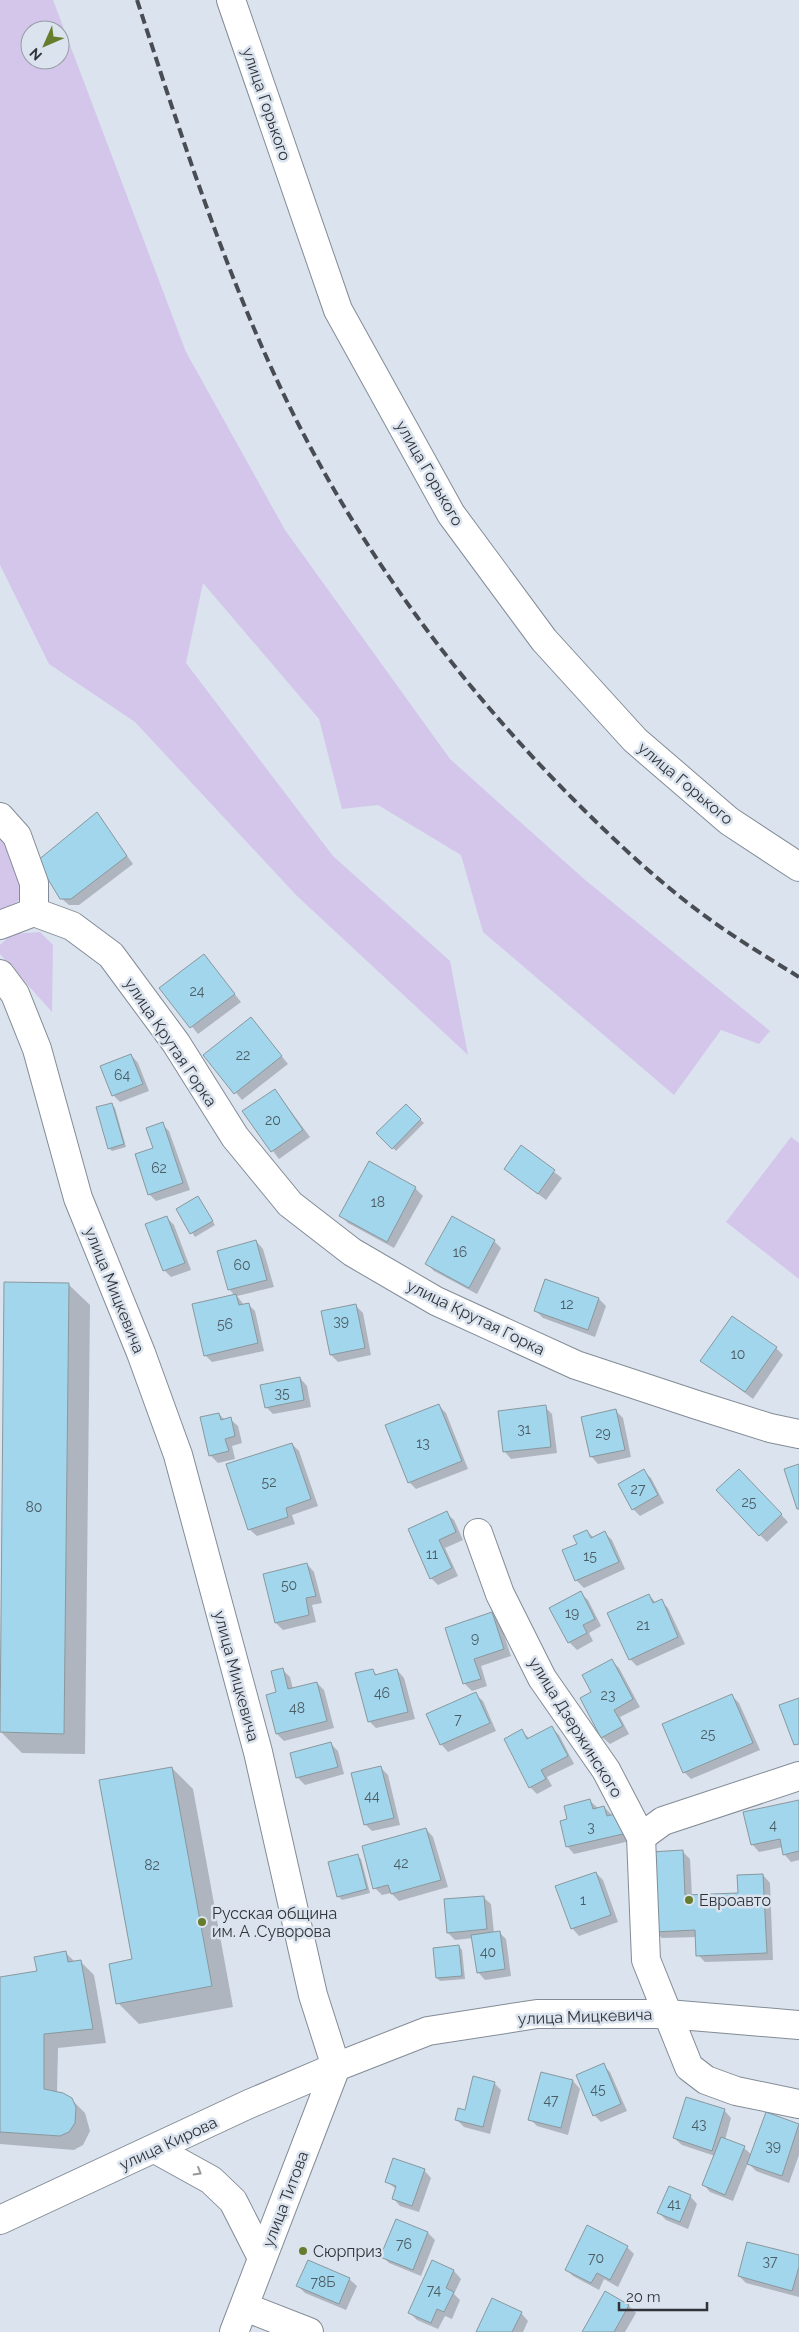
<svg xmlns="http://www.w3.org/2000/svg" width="799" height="2332" viewBox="0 0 799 2332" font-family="Raleway,sans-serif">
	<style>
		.green { fill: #d4c6eb; fill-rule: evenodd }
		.shadow { fill: #0003 }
		.building { fill: #a2d6ec; stroke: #8a989e }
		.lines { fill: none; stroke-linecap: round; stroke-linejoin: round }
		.minor-casing { stroke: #838c96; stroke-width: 30 }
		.major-casing { stroke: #838c96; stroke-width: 30 }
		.minor { stroke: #fff; stroke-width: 28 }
		.major { stroke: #fff; stroke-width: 28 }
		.rail { stroke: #494d53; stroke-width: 4; stroke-dasharray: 10 5; stroke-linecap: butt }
		.oneway { stroke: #98999c }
		.poi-dot { fill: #677d2e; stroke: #dae3ee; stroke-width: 2 }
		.labels { text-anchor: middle; stroke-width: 5; stroke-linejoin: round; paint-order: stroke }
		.number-label { font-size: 14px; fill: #4c5c65 }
		.street-label { font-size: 16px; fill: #303338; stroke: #dae3ee }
		.poi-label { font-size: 16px; fill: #303338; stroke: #dae3ee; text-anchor: start }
	</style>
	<rect width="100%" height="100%" fill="#dae3ee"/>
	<g class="green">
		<path d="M0,0H53L186,352L285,530L450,759L584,879L770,1031L759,1044L721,1030L674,1095L483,932L461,855L378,805L342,809L319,719L203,583L186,663L333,856L450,961L468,1055L296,895L135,722L49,664L0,565ZM30,30H60V60H30Z"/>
		<polygon points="0,823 28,889 17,902 0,910"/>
		<polygon points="40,932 53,945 52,1012 0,954 0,945 12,934"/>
		<polygon points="791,1137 799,1143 799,1279 726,1222"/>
	</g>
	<g class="shadow">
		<polygon points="96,813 133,864 79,905 69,905 61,898"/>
		<polygon points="204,956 241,1002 198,1034 161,988"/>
		<polygon points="251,1018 288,1064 242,1100 205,1055"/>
		<polygon points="131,1055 138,1063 149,1091 120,1102 113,1095"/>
		<polygon points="275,1090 310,1137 279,1159 244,1112"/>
		<polygon points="111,1104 115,1108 126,1147 112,1151 109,1148"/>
		<polygon points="406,1106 424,1123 396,1151 378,1133"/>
		<polygon points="162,1124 169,1131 190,1190 156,1201 149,1194 154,1148"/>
		<polygon points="521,1147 562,1178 546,1200 505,1169"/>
		<polygon points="369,1163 415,1188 423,1196 394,1248 348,1223 340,1215"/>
		<polygon points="198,1198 215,1225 195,1237 177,1210"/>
		<polygon points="167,1218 174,1225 191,1270 171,1277 164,1270"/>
		<polygon points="256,1241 263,1249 274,1287 237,1296 244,1305 248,1304 255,1311 264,1351 212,1362 205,1355 235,1296 229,1289"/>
		<polygon points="494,1241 501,1248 477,1294 434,1271 427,1264"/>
		<polygon points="68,1284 90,1305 85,1754 22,1753 1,1732"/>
		<polygon points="599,1299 606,1306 595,1337 543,1318 536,1311"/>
		<polygon points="355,1305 363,1313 371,1355 338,1362 331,1355"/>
		<polygon points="776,1348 783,1355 753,1399 702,1361"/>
		<polygon points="300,1378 307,1386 311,1407 273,1414 266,1407"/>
		<polygon points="438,1405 446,1413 468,1469 416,1489 409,1482"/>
		<polygon points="545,1407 552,1414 557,1453 511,1459 504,1451"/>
		<polygon points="616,1411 623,1418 631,1457 598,1464 591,1456"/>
		<polygon points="219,1414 225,1420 230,1419 238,1426 242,1443 232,1446 235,1459 218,1463 210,1455"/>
		<polygon points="292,1444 299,1451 318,1506 292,1515 295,1524 257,1536 249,1529"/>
		<polygon points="644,1471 651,1478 664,1503 640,1516 633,1509"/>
		<polygon points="746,1477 788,1522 767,1542 760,1535"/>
		<polygon points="446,1513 454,1520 463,1540 445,1548 458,1576 438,1585 431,1578 409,1530"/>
		<polygon points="587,1531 594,1538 605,1533 612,1540 625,1569 584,1588 576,1580 578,1544"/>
		<polygon points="307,1564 314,1572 322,1603 312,1605 316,1622 283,1630 276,1623"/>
		<polygon points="580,1593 588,1600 601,1626 589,1633 593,1641 577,1650 569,1642 551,1608"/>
		<polygon points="649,1595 656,1603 661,1601 668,1608 685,1644 637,1666 630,1659"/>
		<polygon points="492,1613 499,1621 511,1656 481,1666 487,1686 472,1691 465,1684"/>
		<polygon points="611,1660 619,1668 640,1707 620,1717 629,1734 610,1744 602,1737"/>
		<polygon points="283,1670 290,1677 293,1689 317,1683 324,1690 334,1728 284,1741 277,1734 267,1696 278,1693"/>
		<polygon points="397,1670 404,1678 415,1719 376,1728 369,1721 373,1671 377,1675"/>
		<polygon points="475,1694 483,1701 496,1731 448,1752 441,1744"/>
		<polygon points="732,1696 739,1703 760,1750 691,1779 684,1772"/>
		<polygon points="552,1728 559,1735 574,1764 547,1777 552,1786 537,1794 530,1787 521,1731 529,1738"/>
		<polygon points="330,1743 338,1751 344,1774 305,1785 298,1778"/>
		<polygon points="172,1768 193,1789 233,2007 139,2024 118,2003 134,1960"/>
		<polygon points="381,1768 388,1775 400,1825 372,1831 365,1824"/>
		<polygon points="590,1801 598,1808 604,1807 611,1814 630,1841 574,1854 567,1846 569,1820"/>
		<polygon points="799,1801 799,1860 791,1862 784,1854 783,1847 759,1852 752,1844"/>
		<polygon points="426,1829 433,1837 448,1887 399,1901 391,1893 382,1895 375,1888"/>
		<polygon points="683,1852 690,1859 692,1896 739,1894 763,1875 770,1883 773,1960 705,1962 698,1955 697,1937 662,1938 655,1931"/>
		<polygon points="357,1856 361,1859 370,1893 342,1900 338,1896"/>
		<polygon points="596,1873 603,1880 618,1922 579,1936 572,1928"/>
		<polygon points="483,1897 491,1904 494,1933 499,1932 506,1939 511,1976 485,1980 478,1972 473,1938 455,1940 448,1933 445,1900"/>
		<polygon points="459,1946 462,1950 465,1979 440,1981 437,1978"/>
		<polygon points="66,1953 75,1962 80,1961 94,1975 106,2043 58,2048 57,2093 71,2099 85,2113 90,2131 83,2145 74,2150 0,2144 0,1979 38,1972"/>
		<polygon points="603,2065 610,2072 627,2111 601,2122 594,2115"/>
		<polygon points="573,2081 580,2089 568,2135 537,2126 530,2119"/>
		<polygon points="494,2083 501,2090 490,2134 464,2127 457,2120"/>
		<polygon points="724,2110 731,2118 725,2140 744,2148 752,2155 767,2114 799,2125 799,2155 789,2183 756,2171 748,2163 733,2201 710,2192 703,2184 715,2156 682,2145 674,2138"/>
		<polygon points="424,2170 431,2178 419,2212 400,2206 393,2198 396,2189 386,2181"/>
		<polygon points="690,2196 697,2204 688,2229 666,2220 659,2213"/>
		<polygon points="396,2220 428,2233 435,2240 421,2276 389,2263 382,2256"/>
		<polygon points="627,2247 634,2254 618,2287 604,2279 599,2290 573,2276 566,2269"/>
		<polygon points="799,2257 799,2297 746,2283 739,2276"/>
		<polygon points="432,2262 454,2271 461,2279 454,2294 460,2300 452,2319 445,2316 438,2329 417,2320 410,2313"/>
		<polygon points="349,2279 357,2286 346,2310 305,2293 298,2286"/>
		<polygon points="605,2293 629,2306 636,2313 625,2332 583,2332"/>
		<polygon points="521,2313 528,2321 523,2332 477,2332"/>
	</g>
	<g class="building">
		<polygon points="97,812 127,856 71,899 60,899 37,861"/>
		<polygon points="204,954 235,994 190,1028 159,988"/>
		<polygon points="251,1017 282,1056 234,1094 203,1055"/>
		<polygon points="131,1054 143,1084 112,1096 100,1066"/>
		<polygon points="275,1089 303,1130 271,1152 242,1111"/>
		<polygon points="112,1103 124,1144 108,1149 96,1107"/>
		<polygon points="406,1104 421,1119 392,1149 376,1133"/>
		<polygon points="163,1122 183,1183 148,1195 135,1154 153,1148 146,1128"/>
		<polygon points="521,1145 555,1170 538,1194 504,1169"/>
		<polygon points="369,1161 416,1187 387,1242 339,1216"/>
		<polygon points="198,1196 213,1221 190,1234 176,1209"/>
		<polygon points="167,1216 185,1263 163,1271 145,1224"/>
		<polygon points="452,1216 495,1240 469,1288 425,1264"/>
		<polygon points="256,1240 267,1280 228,1290 217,1251"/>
		<polygon points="545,1279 599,1298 588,1330 534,1311"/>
		<polygon points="4,1282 69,1283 64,1734 0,1732"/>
		<polygon points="236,1294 239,1305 249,1303 258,1343 204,1356 192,1304"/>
		<polygon points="356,1304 365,1348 330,1355 321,1311"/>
		<polygon points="732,1316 777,1347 745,1392 700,1361"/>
		<polygon points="300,1377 304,1400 265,1408 260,1385"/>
		<polygon points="439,1404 462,1461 408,1483 385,1425"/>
		<polygon points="546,1405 551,1447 503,1452 498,1411"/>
		<polygon points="616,1409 625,1450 590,1457 581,1417"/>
		<polygon points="219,1413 221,1420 231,1417 235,1436 225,1439 229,1451 209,1456 200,1417"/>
		<polygon points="292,1443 311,1499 286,1508 288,1517 248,1530 226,1464"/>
		<polygon points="799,1464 799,1509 797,1509 784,1469"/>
		<polygon points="644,1469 658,1495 632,1510 618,1484"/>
		<polygon points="739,1469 782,1514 759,1536 716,1490"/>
		<polygon points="447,1511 456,1532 439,1540 452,1568 430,1579 408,1529"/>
		<polygon points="587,1530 591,1538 605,1531 619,1562 575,1581 562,1550 577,1544 573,1536"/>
		<polygon points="307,1563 316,1596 306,1598 309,1615 275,1623 263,1574"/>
		<polygon points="581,1591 595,1619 583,1625 587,1633 568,1643 549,1608"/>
		<polygon points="649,1594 653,1603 662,1599 678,1637 629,1660 607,1613"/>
		<polygon points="492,1612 504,1649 474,1659 481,1679 463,1684 445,1628"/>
		<polygon points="612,1659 633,1699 614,1710 623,1726 601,1738 580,1698 591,1692 582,1675"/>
		<polygon points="283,1668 288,1689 317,1682 327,1721 276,1734 266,1695 276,1692 271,1671"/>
		<polygon points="373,1669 375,1675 397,1669 408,1712 368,1722 355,1673"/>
		<polygon points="476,1692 490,1723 440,1745 426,1714"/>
		<polygon points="732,1694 753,1743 683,1773 662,1724"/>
		<polygon points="799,1698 799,1744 794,1745 779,1705"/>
		<polygon points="552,1726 568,1756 541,1770 546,1779 529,1788 504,1739 522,1729 527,1739"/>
		<polygon points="331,1742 338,1767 296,1778 290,1753"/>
		<polygon points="381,1766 394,1818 364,1825 351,1773"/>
		<polygon points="172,1767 212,1986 116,2004 109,1964 132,1959 99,1780"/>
		<polygon points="590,1799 593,1809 604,1806 607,1816 619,1813 623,1834 566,1847 560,1821 567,1819 564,1806"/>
		<polygon points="799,1800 799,1851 783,1855 780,1839 751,1845 743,1812"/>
		<polygon points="426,1828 441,1880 391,1894 388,1885 373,1889 362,1846"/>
		<polygon points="683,1850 685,1895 738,1893 737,1875 763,1874 767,1953 696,1956 695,1930 654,1932 651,1852"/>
		<polygon points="358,1854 367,1889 337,1897 328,1862"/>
		<polygon points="596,1872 611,1915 571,1929 555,1886"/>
		<polygon points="484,1896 487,1929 447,1933 444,1899"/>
		<polygon points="500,1931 505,1969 477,1973 471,1935"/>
		<polygon points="459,1945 462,1976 436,1978 433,1948"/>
		<polygon points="66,1951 68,1962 81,1960 93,2029 44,2034 44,2089 63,2093 72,2098 76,2107 75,2123 69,2132 60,2136 0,2132 0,1977 37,1971 34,1957"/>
		<polygon points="604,2063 621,2104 593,2116 576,2075"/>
		<polygon points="541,2072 573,2080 561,2128 528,2120"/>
		<polygon points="473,2076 495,2082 483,2127 455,2120 458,2108 465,2110"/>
		<polygon points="686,2097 725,2109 712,2151 673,2138"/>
		<polygon points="766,2112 799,2124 782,2176 747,2164"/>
		<polygon points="721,2137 745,2146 725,2195 702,2185"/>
		<polygon points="393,2158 425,2169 412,2206 392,2199 396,2186 385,2182"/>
		<polygon points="669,2186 691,2195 680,2222 657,2213"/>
		<polygon points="396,2219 428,2232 413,2270 380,2257"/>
		<polygon points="587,2225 628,2246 610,2280 597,2273 591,2283 565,2270"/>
		<polygon points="747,2242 799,2255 799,2267 792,2291 738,2276"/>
		<polygon points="308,2260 350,2278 339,2304 296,2286"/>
		<polygon points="432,2260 454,2270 446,2288 454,2292 444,2312 437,2309 431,2323 408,2313"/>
		<polygon points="605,2291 629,2305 614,2332 582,2332"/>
		<polygon points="492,2298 522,2312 512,2332 476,2332"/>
	</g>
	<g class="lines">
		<g class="minor-casing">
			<g id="minor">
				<polyline points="0,817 17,836 34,883 34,912 0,925"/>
				<polyline points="34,912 72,926 111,955 176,1043 235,1137 290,1204 352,1252 436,1301 576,1365 697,1405 770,1428 799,1434"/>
				<polyline points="0,974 15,994 37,1049 78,1198 141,1353 178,1455 258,1752 313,1995 336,2067 234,2332"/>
				<polyline points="478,1533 500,1594 542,1678 606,1770 641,1837 646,1960 689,2067 706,2080 736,2091 799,2104"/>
				<polyline points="641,1837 663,1821 799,1776"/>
				<polyline points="245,2307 309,2332"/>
			</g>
		</g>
		<g class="major-casing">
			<g id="major">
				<polyline points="231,0 338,310 451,514 544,640 635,740 729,821 799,867"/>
				<polyline points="155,2149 211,2180 233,2201 262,2258"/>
				<polyline points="0,2220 249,2104 336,2067 428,2031 537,2014 667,2014 799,2025"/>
			</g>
		</g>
		<use href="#minor" class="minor"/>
		<use href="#major" class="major"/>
		<path class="rail" d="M137,0C180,132 223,267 283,393C355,544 457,683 575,801C618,844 663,886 712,921C740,941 770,959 799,977"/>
	</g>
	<defs><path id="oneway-chevron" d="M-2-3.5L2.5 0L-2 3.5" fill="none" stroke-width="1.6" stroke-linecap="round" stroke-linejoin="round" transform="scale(1.25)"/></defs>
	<use class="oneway" href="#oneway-chevron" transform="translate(198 2172) rotate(30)"/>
	<g class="poi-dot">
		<circle cx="689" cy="1900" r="5"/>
		<circle cx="202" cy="1922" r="5"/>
		<circle cx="303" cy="2251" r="5"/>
	</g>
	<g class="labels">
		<g class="number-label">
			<text x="197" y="996">24</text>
			<text x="243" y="1060">22</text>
			<text x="122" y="1080">64</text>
			<text x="273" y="1125">20</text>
			<text x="159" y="1173">62</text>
			<text x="378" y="1207">18</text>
			<text x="460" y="1257">16</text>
			<text x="242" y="1270">60</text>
			<text x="567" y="1309">12</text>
			<text x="341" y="1326">39</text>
			<text x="225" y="1329">56</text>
			<text x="738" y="1359">10</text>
			<text x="282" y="1398">35</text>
			<text x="524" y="1434">31</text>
			<text x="603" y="1438">29</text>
			<text x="423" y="1448">13</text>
			<text x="269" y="1487">52</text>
			<text x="638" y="1494">27</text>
			<text x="749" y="1507">25</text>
			<text x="34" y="1512">80</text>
			<text x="432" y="1559">11</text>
			<text x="590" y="1561">15</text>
			<text x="289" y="1590">50</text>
			<text x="572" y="1618">19</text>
			<text x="643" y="1630">21</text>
			<text x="475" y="1643">9</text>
			<text x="382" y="1698">46</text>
			<text x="608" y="1700">23</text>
			<text x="297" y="1713">48</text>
			<text x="458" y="1724">7</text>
			<text x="708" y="1739">25</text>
			<text x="372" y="1801">44</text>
			<text x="773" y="1830">4</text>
			<text x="591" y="1832">3</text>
			<text x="401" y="1868">42</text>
			<text x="152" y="1870">82</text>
			<text x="583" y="1905">1</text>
			<text x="488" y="1957">40</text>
			<text x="598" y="2094">45</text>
			<text x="551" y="2105">47</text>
			<text x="699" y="2129">43</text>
			<text x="773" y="2151">39</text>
			<text x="674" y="2209">41</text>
			<text x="404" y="2249">76</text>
			<text x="596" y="2263">70</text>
			<text x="770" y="2266">37</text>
			<text x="323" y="2287">78Б</text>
			<text x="434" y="2295">74</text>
		</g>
		<g class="street-label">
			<text transform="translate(267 104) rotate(71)" y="6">улица Горького</text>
			<text transform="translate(430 473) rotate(60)" y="6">улица Горького</text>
			<text transform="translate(686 783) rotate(40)" y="6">улица Горького</text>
			<text transform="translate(171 1042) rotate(56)" y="6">улица Крутая Горка</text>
			<text transform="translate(115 1290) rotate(68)" y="6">улица Мицкевича</text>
			<text transform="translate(476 1317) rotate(26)" y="6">улица Крутая Горка</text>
			<text transform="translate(237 1676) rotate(75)" y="6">улица Мицкевича</text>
			<text transform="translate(576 1727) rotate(58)" y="6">улица Дзержинского</text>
			<text transform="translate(585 2016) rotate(-2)" y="6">улица Мицкевича</text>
			<text transform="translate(168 2143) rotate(-25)" y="6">улица Кирова</text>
			<text transform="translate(285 2199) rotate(-69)" y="6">улица Титова</text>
		</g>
		<g class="poi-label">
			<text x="699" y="1906">Евроавто</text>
			<text x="212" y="1919">Русская община<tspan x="212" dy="18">им. А .Суворова</tspan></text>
			<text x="313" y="2257">Сюрприз</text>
		</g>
	</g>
	<g transform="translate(45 45) rotate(225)"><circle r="24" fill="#dae3ee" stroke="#969da5"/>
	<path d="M0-4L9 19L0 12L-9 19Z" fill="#677d2e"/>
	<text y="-8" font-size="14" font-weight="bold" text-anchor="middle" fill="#303338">N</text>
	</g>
	<path d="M619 2302v8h88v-8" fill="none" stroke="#303338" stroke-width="2.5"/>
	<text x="626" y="2302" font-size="15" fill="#303338" stroke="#dae3ee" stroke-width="4" paint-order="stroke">20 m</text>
</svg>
